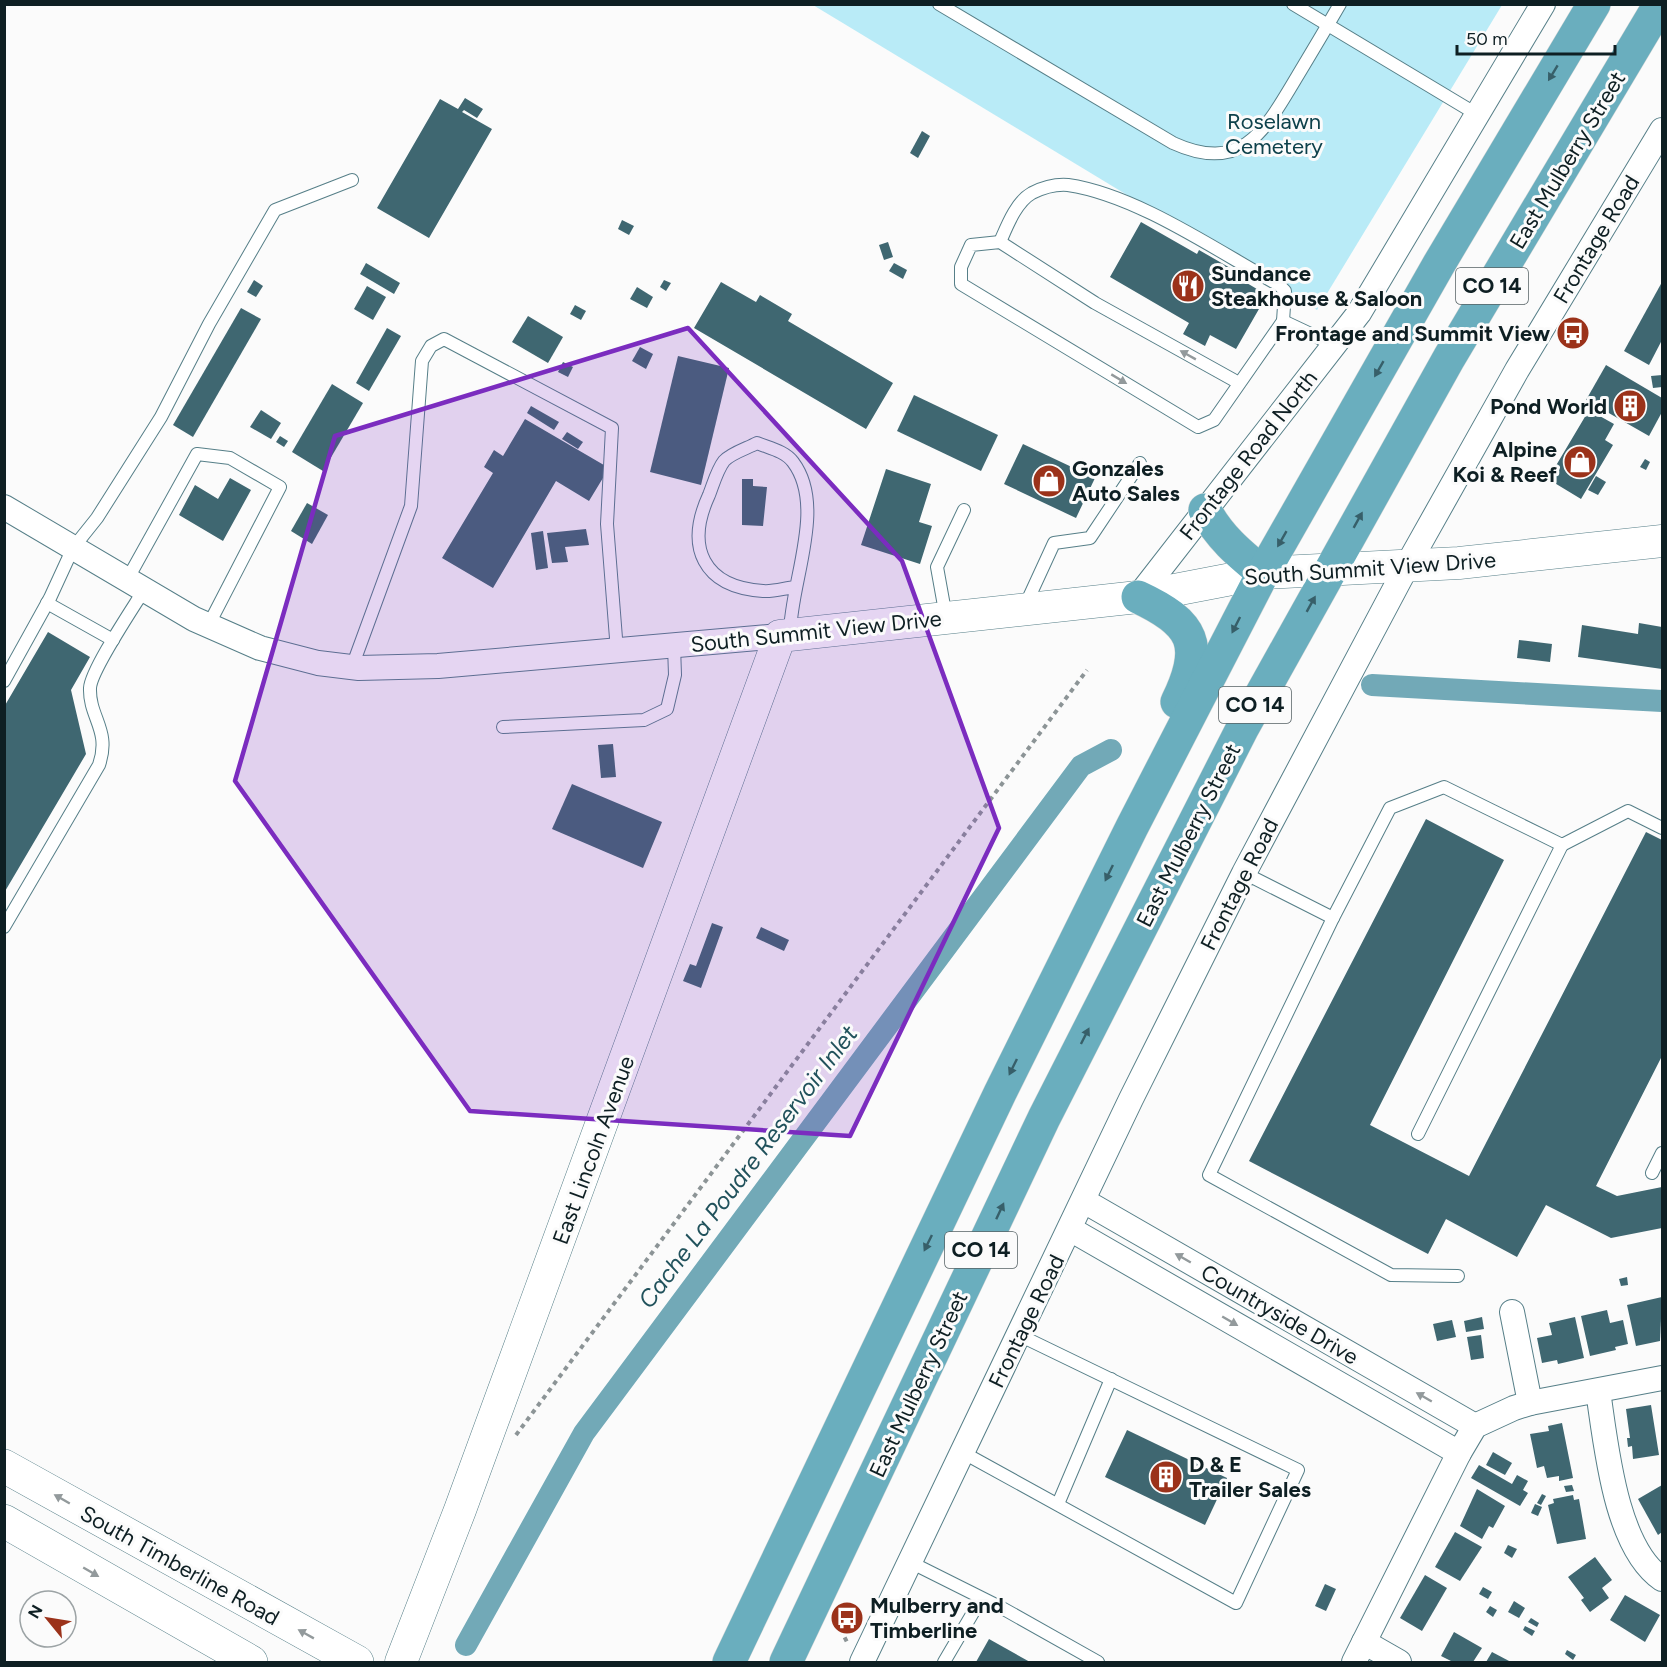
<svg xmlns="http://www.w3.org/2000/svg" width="1667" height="1667" viewBox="0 0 1667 1667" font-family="Figtree,sans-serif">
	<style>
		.green { fill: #b9ebf7 }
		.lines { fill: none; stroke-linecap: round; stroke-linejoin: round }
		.canal { stroke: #72a9b7; stroke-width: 22 }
		.building { fill: #3f6771 }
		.service-casing { stroke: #567f88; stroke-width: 14 }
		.minor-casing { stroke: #567f88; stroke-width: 26 }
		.tertiary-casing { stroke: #567f88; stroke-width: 33 }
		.secondary-casing { stroke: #567f88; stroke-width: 34 }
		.trunk-casing { stroke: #d4d7d7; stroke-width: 34 }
		.path { stroke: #8c9496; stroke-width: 4; stroke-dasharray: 4.5 4.5; stroke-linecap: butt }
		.service { stroke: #fff; stroke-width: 12 }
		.minor { stroke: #fff; stroke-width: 24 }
		.tertiary { stroke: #fff; stroke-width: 32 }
		.secondary { stroke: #fff; stroke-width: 33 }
		.trunk { stroke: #6aaebe; stroke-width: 33 }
		.oneway { fill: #375f69 }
		.oneway2 { fill: #939a9c }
		.marked { fill: #7b2cbf; fill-opacity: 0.2; stroke: #7b2cbf; stroke-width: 4.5; stroke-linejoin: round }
		.labels { text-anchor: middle; stroke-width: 6; stroke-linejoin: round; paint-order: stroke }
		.shield { fill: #fbfbfb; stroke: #556164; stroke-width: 1.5 }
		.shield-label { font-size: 21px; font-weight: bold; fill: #0e1f23 }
		.park-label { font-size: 22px; fill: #0d414b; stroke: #fbfbfb }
		.street-label { font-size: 22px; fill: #0e1f23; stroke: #fbfbfb }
		.poi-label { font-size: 22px; font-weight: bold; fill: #0e1f23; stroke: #fbfbfb; text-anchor: start }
		.water-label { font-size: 24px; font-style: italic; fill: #21525c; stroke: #fbfbfb }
	</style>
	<rect width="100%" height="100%" fill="#fbfbfb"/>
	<polygon class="green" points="813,5 1502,5 1317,310"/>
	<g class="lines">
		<g class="canal">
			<polyline points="1372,685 1662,701"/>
			<polyline points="466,1645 584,1433 1081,766 1111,750"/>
		</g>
	</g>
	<g class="building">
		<polygon points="465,98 483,109 477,118 464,110 462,112 492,129 429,238 377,208 440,99 458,109"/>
		<polygon points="922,131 930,136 918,158 910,153"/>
		<polygon points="622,220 634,226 629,235 618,229"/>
		<polygon points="1141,222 1197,254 1199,250 1232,269 1230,273 1267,295 1236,349 1210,335 1205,346 1183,334 1189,323 1110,277"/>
		<polygon points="888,242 893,257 884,260 879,245"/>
		<polygon points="366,263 400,283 394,294 360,274"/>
		<polygon points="894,263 907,270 903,279 889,271"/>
		<polygon points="254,280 263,286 256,297 247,292"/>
		<polygon points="664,280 671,283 666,291 660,287"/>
		<polygon points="721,282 756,302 760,295 792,314 788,321 893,383 866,429 694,328"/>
		<polygon points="1662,282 1662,340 1649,365 1624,351"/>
		<polygon points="367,286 386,297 373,320 354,309"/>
		<polygon points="637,287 653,297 647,308 630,299"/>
		<polygon points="575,305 586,311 581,320 570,314"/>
		<polygon points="241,308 261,319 193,437 173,425"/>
		<polygon points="528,316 563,337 548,363 512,342"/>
		<polygon points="387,328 401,336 369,391 356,383"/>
		<polygon points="640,347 653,354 646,369 632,361"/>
		<polygon points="678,356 729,368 701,485 650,472"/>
		<polygon points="563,362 573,367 568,377 558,372"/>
		<polygon points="1606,365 1662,398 1662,412 1649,436 1586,400"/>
		<polygon points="1662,375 1662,387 1653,388 1651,376"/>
		<polygon points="332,384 363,403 323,471 292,452"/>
		<polygon points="914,395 998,435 981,471 897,431"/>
		<polygon points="531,406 559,422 554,430 527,413"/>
		<polygon points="261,410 281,423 271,439 250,427"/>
		<polygon points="1589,410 1614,424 1605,440 1613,445 1581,499 1548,479"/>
		<polygon points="525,419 609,468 589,501 556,481 493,588 442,558 493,473 484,467 494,450 503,456"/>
		<polygon points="567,432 583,442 578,449 562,439"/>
		<polygon points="280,436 288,441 284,447 276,442"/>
		<polygon points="1023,444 1095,478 1076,518 1004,484"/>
		<polygon points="1645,459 1650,462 1646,470 1640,467"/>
		<polygon points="886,469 931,484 919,522 932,526 920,564 861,545"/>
		<polygon points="1596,476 1606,482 1598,495 1588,490"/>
		<polygon points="230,478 251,490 223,541 179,515 195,485 218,499"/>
		<polygon points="742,479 753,479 753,486 767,487 763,526 742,525"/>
		<polygon points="307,503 328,515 312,544 291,531"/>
		<polygon points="586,529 589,545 565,547 568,562 552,563 547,533"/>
		<polygon points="543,531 548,568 536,570 531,533"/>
		<polygon points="1639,623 1662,627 1662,669 1578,657 1582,625 1638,634"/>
		<polygon points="48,632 90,657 71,690 86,754 4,893 4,707"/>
		<polygon points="1519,640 1552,644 1550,662 1517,658"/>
		<polygon points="613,744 616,777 601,778 598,745"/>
		<polygon points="572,784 662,822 643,868 552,829"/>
		<polygon points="1426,819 1504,860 1370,1125 1469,1176 1646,832 1662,840 1662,1056 1596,1186 1617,1196 1662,1187 1662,1228 1611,1238 1546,1205 1517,1257 1446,1219 1428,1254 1249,1161"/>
		<polygon points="712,923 723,927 701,988 683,981 690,964 696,966"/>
		<polygon points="761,927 789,940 784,951 756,938"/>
		<polygon points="1627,1277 1628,1285 1621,1286 1619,1279"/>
		<polygon points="1662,1297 1660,1341 1636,1346 1627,1305"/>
		<polygon points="1607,1310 1610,1323 1623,1320 1628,1344 1615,1347 1616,1350 1590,1356 1581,1316"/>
		<polygon points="1482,1317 1484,1329 1466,1332 1464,1321"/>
		<polygon points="1575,1317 1584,1358 1558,1364 1557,1360 1542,1363 1537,1338 1552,1335 1549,1323"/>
		<polygon points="1452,1320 1456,1337 1437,1341 1433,1324"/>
		<polygon points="1481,1335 1484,1358 1471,1360 1467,1337"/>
		<polygon points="1651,1405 1659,1455 1633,1459 1632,1446 1628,1447 1627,1438 1630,1438 1626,1409"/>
		<polygon points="1562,1423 1573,1478 1559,1481 1559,1476 1547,1478 1544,1466 1537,1468 1530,1434 1549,1431 1548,1426"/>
		<polygon points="1127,1430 1227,1478 1205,1525 1105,1477"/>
		<polygon points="1493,1452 1512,1463 1505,1475 1486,1465"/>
		<polygon points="1479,1465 1512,1484 1517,1475 1528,1481 1523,1490 1528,1493 1520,1506 1471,1478"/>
		<polygon points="1572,1485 1574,1491 1566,1492 1564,1486"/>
		<polygon points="1662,1485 1662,1532 1658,1535 1638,1499"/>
		<polygon points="1477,1489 1505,1506 1493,1528 1489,1526 1482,1539 1460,1526"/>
		<polygon points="1542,1494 1546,1496 1541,1505 1537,1503"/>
		<polygon points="1573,1495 1574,1500 1579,1499 1586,1539 1557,1544 1548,1505 1554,1503 1553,1499"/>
		<polygon points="1535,1504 1542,1507 1538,1516 1531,1513"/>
		<polygon points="1455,1532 1482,1547 1460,1581 1435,1567"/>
		<polygon points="1508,1545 1517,1549 1512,1558 1504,1553"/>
		<polygon points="1595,1557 1612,1580 1602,1588 1609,1598 1590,1612 1581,1600 1584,1598 1568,1577"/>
		<polygon points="1425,1575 1447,1588 1422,1631 1400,1618"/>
		<polygon points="1325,1584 1336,1589 1326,1611 1315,1606"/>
		<polygon points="1483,1587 1492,1592 1488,1599 1479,1594"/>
		<polygon points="1625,1595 1660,1615 1645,1642 1610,1620"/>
		<polygon points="1514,1601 1525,1608 1519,1618 1508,1612"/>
		<polygon points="1490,1606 1497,1610 1493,1617 1486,1612"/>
		<polygon points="1531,1618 1539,1623 1537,1627 1528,1622"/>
		<polygon points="1525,1626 1535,1631 1532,1636 1523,1630"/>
		<polygon points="1454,1632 1482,1648 1473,1662 1453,1662 1441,1656"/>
		<polygon points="989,1639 1030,1662 976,1662"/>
		<polygon points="1567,1650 1576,1655 1573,1660 1565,1654"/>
		<polygon points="1492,1652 1511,1662 1486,1662"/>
	</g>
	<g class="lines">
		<g class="service-casing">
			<g id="service">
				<path d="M939,4L1173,143C1241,174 1264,132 1295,80C1310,55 1325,30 1340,4"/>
				<polyline points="1293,4 1478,115"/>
				<path d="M1000,242C1007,226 1016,202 1032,193C1042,188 1056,184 1068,185C1137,195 1217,251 1279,285L1285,291L1283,321"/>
				<polyline points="1239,383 1095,303 1000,242 971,245 961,267 961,284 1198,427 1214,420 1283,321 1334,345"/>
				<polyline points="127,580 197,454 230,458 280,487 208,626"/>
				<polyline points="47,603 113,640"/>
				<polyline points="1025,606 1054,543 1090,538 1140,463"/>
				<polyline points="946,617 937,567 964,510"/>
				<path d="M790,634C790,583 827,507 793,462C785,451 769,448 757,443C748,448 731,453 724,461C717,470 713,485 709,495C685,547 703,587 763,591C773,592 785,588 795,587"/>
				<polyline points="352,667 411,506 422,361 431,346 444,339 612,428 607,524 617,651"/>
				<polyline points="4,681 50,598 73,548 97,518 161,417 209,324 275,210 352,180"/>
				<polyline points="503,727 644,720 667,709 675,675 674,646"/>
				<polyline points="1244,873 1333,918 1209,1175 1391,1275 1458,1276"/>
				<polyline points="1333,918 1390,808 1444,787 1562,845 1628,811 1662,828"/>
				<path d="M4,927L99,765C111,730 89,718 90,688C91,670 133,608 144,590"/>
				<polyline points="1418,1134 1562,845"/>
				<polyline points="1652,1173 1662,1153"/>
				<polyline points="962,1452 1236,1603 1298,1470 1019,1335"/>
				<polyline points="1058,1504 1111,1379"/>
				<polyline points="910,1562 1002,1608 1098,1662"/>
				<polyline points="944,1662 981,1599"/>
			</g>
		</g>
		<g class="minor-casing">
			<g id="minor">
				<polyline points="4,507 194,619 260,648 318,663 359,668 438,666 780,636"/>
				<polyline points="1138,597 1359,313 1543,4"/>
				<polyline points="1084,1201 1475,1426"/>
				<polyline points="1070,1229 1459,1453"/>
				<polyline points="1512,1312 1530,1403"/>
				<path d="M1598,1391C1606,1444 1615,1547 1662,1579"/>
				<polyline points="1364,1642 1399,1662"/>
				<polyline points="862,1662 1131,1099 1244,873 1408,564 1517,370 1662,130"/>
				<polyline points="1354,1662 1459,1453 1475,1426 1514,1408 1530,1403 1662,1378"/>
			</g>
		</g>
		<g class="tertiary-casing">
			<polyline id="tertiary" points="401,1662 460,1510 780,636 1138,597 1263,573 1459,563 1662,541"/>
		</g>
		<g class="secondary-casing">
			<g id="secondary">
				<polyline points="4,1466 357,1662"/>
				<polyline points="4,1521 251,1662"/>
			</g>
		</g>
		<g class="trunk-casing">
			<g id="trunk">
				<path d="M1205,510C1219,537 1240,554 1263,573"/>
				<path d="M1138,597C1194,623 1205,645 1177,702"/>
				<polyline points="729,1662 1000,1093 1132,827 1263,573 1439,264 1594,4"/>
				<polyline points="786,1662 1044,1118 1242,729 1449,358 1660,4"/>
			</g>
		</g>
		<g class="path">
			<polyline points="516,1435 1087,670"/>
			<polyline points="845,1621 841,1630 847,1642"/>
		</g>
		<use href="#service" class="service"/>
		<use href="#minor" class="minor"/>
		<use href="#tertiary" class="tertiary"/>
		<use href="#secondary" class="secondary"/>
		<use href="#trunk" class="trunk"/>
	</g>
	<defs><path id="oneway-solid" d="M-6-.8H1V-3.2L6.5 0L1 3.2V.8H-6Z" transform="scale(1.5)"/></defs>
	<g class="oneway">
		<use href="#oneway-solid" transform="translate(1553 73) rotate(121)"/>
		<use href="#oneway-solid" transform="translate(1379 369) rotate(120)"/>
		<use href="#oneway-solid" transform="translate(1358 520) rotate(-61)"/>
		<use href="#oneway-solid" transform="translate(1282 539) rotate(120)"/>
		<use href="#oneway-solid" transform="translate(1311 604) rotate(-61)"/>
		<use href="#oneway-solid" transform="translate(1236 625) rotate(117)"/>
		<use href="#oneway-solid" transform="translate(1109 873) rotate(116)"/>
		<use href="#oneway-solid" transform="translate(1085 1036) rotate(-63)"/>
		<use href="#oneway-solid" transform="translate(1013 1067) rotate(116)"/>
		<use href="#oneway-solid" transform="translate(1000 1211) rotate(-65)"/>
		<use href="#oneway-solid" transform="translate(928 1243) rotate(116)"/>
	</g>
	<g class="oneway2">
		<use href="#oneway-solid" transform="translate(1188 355) rotate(-151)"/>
		<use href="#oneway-solid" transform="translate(1119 379) rotate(31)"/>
		<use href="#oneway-solid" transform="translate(1183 1258) rotate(-150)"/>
		<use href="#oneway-solid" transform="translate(1230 1321) rotate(30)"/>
		<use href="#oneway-solid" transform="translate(1424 1397) rotate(-150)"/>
		<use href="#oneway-solid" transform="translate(62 1499) rotate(-150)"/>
		<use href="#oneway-solid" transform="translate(91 1572) rotate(30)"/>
		<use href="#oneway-solid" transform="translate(306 1634) rotate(-151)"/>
	</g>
	<path class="marked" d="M688,328L902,561L999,828L850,1136L470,1111L235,781L335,436Z"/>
	<defs>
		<g id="restaurant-disc" transform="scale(1.725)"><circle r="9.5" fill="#9b321a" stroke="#fbfbfb"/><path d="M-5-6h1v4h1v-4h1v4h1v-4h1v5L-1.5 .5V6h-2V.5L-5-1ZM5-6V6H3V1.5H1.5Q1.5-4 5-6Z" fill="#fff"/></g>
		<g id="bus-disc" transform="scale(1.725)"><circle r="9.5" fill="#9b321a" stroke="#fbfbfb"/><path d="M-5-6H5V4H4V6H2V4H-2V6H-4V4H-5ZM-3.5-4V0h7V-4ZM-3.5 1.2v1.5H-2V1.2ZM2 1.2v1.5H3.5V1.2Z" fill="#fff"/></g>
		<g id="building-disc" transform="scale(1.725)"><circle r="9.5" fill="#9b321a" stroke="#fbfbfb"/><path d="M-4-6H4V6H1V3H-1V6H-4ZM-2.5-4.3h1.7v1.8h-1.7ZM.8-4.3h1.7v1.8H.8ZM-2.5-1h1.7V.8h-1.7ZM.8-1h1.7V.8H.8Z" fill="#fff"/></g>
		<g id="shop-disc" transform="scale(1.725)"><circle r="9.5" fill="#9b321a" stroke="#fbfbfb"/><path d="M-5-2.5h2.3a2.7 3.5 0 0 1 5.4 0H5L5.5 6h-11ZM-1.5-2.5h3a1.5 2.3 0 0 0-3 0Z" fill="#fff"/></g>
	</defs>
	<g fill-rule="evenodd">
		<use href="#restaurant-disc" x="1188" y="286"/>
		<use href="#bus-disc" x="1573" y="333"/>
		<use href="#building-disc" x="1630" y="406"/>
		<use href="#shop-disc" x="1580" y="462"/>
		<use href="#shop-disc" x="1049" y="481"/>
		<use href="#building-disc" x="1166" y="1477"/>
		<use href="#bus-disc" x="847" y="1618"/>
	</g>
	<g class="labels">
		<g class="shield">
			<rect x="1456" y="268" width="72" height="36" rx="4.5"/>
			<rect x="1219" y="687" width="72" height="36" rx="4.5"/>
			<rect x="945" y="1232" width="72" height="36" rx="4.5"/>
		</g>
		<g class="shield-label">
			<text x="1492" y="293">CO 14</text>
			<text x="1255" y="712">CO 14</text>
			<text x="981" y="1257">CO 14</text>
		</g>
		<g class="park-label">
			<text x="1274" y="129">Roselawn<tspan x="1274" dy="25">Cemetery</tspan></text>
		</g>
		<g class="street-label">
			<text transform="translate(1567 160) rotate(-59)" y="8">East Mulberry Street</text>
			<text transform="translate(1596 239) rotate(-59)" y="8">Frontage Road</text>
			<text transform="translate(1248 455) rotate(-52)" y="8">Frontage Road North</text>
			<text transform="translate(1370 568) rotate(-4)" y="8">South Summit View Drive</text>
			<text transform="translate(816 631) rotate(-6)" y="8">South Summit View Drive</text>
			<text transform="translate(1188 835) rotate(-63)" y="8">East Mulberry Street</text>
			<text transform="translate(1239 884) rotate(-63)" y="8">Frontage Road</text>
			<text transform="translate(593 1150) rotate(-70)" y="8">East Lincoln Avenue</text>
			<text transform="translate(1280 1314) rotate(30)" y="8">Countryside Drive</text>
			<text transform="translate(1026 1321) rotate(-64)" y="8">Frontage Road</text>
			<text transform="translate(918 1384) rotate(-65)" y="8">East Mulberry Street</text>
			<text transform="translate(180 1565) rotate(29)" y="8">South Timberline Road</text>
		</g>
		<g class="poi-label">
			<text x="1211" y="281">Sundance<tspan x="1211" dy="25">Steakhouse &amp; Saloon</tspan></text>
			<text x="1550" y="341" text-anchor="end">Frontage and Summit View</text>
			<text x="1607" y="414" text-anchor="end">Pond World</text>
			<text x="1557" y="457" text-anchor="end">Alpine<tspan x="1557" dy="25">Koi &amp; Reef</tspan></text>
			<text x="1072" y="476">Gonzales<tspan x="1072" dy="25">Auto Sales</tspan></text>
			<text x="1189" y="1472">D &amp; E<tspan x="1189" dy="25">Trailer Sales</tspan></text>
			<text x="870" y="1613">Mulberry and<tspan x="870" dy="25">Timberline</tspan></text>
		</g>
		<g class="water-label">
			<text transform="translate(748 1167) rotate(-53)" y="8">Cache La Poudre Reservoir Inlet</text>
		</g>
	</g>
	<rect width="1667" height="1667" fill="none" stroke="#0e1f23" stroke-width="12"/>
	<g transform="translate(48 1619) rotate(300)"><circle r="28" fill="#fbfbfb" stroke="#9ca3a5" stroke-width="1.5"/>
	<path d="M0-4.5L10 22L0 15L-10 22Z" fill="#9b321a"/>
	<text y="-9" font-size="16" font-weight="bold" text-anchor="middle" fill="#0e1f23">N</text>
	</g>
	<path d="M1457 45v9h158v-9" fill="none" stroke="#0e1f23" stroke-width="3"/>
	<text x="1466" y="45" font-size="18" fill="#0e1f23" stroke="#fbfbfb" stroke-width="4.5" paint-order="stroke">50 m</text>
</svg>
